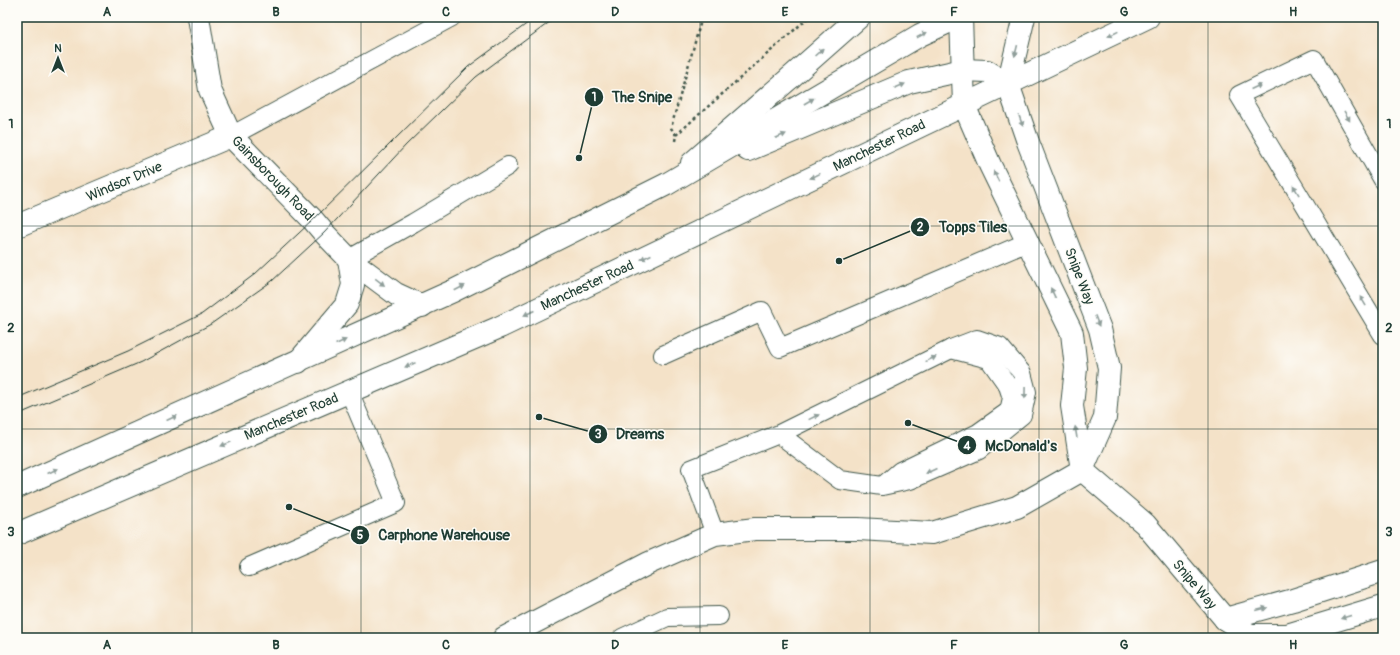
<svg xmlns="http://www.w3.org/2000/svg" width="1400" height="655" viewBox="0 0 1400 655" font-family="Pangolin,sans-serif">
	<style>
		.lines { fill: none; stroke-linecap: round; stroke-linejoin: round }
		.service-casing { stroke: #3f564a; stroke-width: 20 }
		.minor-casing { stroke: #3f564a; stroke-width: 24 }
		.primary-casing { stroke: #3f564a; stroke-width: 24 }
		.trunk-casing { stroke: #3f564a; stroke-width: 24 }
		.path { stroke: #3f564a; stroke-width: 2.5; stroke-dasharray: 3 3; stroke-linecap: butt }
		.service { stroke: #fff; stroke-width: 18 }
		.minor { stroke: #fff; stroke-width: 22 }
		.primary { stroke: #fff; stroke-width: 22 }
		.trunk { stroke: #fff; stroke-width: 22 }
		.tram { stroke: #1f3d34; stroke-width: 1 }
		.oneway { fill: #8f9e9a }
		.grid { fill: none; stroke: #1f3d34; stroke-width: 1; stroke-opacity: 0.55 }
		.labels { text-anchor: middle; stroke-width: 3; stroke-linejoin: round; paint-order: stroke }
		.street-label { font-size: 14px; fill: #1f3d34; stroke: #fdfcf7 }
		.leader { fill: none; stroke: #1f3d34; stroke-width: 1.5 }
		.callout-dot { fill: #1f3d34; stroke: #fdfcf7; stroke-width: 1.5 }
		.mark-label { font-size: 12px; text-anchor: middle; font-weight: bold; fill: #fff }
		.callout-label { font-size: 15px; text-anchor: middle; font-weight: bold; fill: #1f3d34; stroke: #fdfcf7; stroke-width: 3; stroke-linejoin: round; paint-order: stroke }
		.neatline { fill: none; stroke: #1f3d34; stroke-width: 1.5 }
		.grid-label { font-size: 13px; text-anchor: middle; font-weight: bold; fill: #1f3d34 }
	</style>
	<rect width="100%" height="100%" fill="#fdfcf7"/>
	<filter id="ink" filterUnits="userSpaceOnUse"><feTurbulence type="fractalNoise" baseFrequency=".025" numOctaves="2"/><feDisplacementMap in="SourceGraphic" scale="8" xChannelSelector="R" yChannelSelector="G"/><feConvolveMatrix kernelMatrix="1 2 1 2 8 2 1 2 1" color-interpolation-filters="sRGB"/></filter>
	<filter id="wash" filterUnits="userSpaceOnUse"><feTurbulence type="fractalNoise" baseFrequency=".012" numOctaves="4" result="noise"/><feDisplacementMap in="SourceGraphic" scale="16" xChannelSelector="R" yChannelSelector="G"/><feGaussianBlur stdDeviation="0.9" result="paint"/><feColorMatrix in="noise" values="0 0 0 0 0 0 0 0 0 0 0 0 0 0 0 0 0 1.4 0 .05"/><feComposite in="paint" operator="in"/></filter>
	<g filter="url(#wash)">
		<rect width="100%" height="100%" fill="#f4e2c8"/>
	</g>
	<g filter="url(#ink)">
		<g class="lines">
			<g class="service-casing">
				<g id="service">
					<polyline points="231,136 452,17"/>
					<polyline points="1383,180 1314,59 1239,95 1383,335"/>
					<polyline points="349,259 413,223 508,166"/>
					<polyline points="663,355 762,311 780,348 1028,242"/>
					<polyline points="886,483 900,471 978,433 1009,411 1012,398 1008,386 989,359 951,349"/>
					<polyline points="715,534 691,469 779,434 951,349 977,339 1000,347 1022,373 1027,392 1022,415 979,450 910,480 882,486 840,480 779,434"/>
					<polyline points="249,567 396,503 349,391"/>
					<polyline points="622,638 667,617 719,616"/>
				</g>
			</g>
			<g class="minor-casing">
				<g id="minor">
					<polyline points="198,17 210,90 231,136 313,220 324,233 349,259 396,294 422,306"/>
					<polyline points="1008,84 1028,142 1100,329 1109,368 1105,418 1082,470"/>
					<polyline points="964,105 990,165 1072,333 1076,368 1072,406 1082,470 1145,524 1225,619 1250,635 1287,635 1383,606"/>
					<polyline points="17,226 231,136"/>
					<polyline points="298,362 347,304 353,285 349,259"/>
					<polyline points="1225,619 1293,600 1383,571"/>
					<polyline points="504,638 649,563 715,534 755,529 858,529 932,533 1017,507 1082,470"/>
				</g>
			</g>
			<g class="primary-casing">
				<polyline id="primary" points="692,163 790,78"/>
			</g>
			<g class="trunk-casing">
				<g id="trunk">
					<polyline points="961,17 964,105"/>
					<polyline points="790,78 859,17"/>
					<polyline points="1008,84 1024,17"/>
					<polyline points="748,150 909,82 963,70 987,71 1008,84"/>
					<polyline points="17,487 453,291 667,184 920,35 959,17"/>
					<polyline points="17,534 500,327 1148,17"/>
				</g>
			</g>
			<g class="path">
				<polyline points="676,135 671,128 702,17"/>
				<polyline points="675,141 676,135 809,17"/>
			</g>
			<use href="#service" class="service"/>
			<use href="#minor" class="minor"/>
			<use href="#primary" class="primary"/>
			<use href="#trunk" class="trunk"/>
			<g class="tram">
				<polyline points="17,398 128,351 202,314 255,274 313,220 468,67 536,17"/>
				<polyline points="17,415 141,362 211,324 272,281 324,233 406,145 476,77 551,21 558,17"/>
			</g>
		</g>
		<defs><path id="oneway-solid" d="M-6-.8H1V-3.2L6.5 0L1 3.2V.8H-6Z"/></defs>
		<g class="oneway">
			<use href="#oneway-solid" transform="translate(1113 34) rotate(154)"/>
			<use href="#oneway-solid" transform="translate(922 35) rotate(-27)"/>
			<use href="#oneway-solid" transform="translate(1016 51) rotate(104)"/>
			<use href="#oneway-solid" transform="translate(819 52) rotate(-42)"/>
			<use href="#oneway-solid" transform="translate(900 86) rotate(-23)"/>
			<use href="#oneway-solid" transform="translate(1256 87) rotate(-25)"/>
			<use href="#oneway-solid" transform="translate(809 101) rotate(-30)"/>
			<use href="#oneway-solid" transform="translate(1347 116) rotate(60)"/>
			<use href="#oneway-solid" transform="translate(1021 121) rotate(70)"/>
			<use href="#oneway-solid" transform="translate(781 136) rotate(-23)"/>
			<use href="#oneway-solid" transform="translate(815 176) rotate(154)"/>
			<use href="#oneway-solid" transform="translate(996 176) rotate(-116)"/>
			<use href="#oneway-solid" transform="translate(1296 190) rotate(-121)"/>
			<use href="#oneway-solid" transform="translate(646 257) rotate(155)"/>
			<use href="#oneway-solid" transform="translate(380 282) rotate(37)"/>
			<use href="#oneway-solid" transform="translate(460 288) rotate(-27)"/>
			<use href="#oneway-solid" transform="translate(1053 293) rotate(-115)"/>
			<use href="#oneway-solid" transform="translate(1363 301) rotate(-121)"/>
			<use href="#oneway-solid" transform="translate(529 313) rotate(155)"/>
			<use href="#oneway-solid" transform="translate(1097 321) rotate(69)"/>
			<use href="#oneway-solid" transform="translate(341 342) rotate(-24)"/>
			<use href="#oneway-solid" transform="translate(931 359) rotate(-26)"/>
			<use href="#oneway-solid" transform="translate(410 365) rotate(157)"/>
			<use href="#oneway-solid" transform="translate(1025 393) rotate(91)"/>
			<use href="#oneway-solid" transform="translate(814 417) rotate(-26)"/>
			<use href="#oneway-solid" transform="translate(172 418) rotate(-24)"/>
			<use href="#oneway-solid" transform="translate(1076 432) rotate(-99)"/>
			<use href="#oneway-solid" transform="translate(226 444) rotate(157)"/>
			<use href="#oneway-solid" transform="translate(53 471) rotate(-24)"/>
			<use href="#oneway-solid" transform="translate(931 471) rotate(156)"/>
			<use href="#oneway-solid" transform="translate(1262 609) rotate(-15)"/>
			<use href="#oneway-solid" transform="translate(1346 617) rotate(163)"/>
		</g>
	</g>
	<path class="grid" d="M192,17V638M361,17V638M530,17V638M700,17V638M870,17V638M1039,17V638M1208,17V638M17,226H1383M17,429H1383"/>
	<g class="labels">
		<g class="street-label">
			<text transform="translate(879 145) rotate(-26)" y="5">Manchester Road</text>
			<text transform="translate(273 178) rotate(46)" y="5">Gainsborough Road</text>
			<text transform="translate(124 181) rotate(-23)" y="5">Windsor Drive</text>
			<text transform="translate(1080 276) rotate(69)" y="5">Snipe Way</text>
			<text transform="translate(587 285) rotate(-25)" y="5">Manchester Road</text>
			<text transform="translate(291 416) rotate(-23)" y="5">Manchester Road</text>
			<text transform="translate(1195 584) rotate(50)" y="5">Snipe Way</text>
		</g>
	</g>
	<path class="leader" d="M579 158L594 97M839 261L920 227M539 417L598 434M908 423L967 445M289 507L360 535"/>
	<g class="callout-dot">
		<circle cx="579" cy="158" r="4"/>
		<circle cx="839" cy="261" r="4"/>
		<circle cx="539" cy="417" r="4"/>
		<circle cx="908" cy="423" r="4"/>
		<circle cx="289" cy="507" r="4"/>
		<circle cx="594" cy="97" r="10"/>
		<circle cx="920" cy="227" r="10"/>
		<circle cx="598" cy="434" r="10"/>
		<circle cx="967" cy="445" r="10"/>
		<circle cx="360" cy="535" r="10"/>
	</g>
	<g class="mark-label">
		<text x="594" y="101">1</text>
		<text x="920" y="231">2</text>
		<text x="598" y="438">3</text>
		<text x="967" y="450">4</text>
		<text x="360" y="539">5</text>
	</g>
	<g class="callout-label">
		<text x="642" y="102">The Snipe</text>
		<text x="973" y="232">Topps Tiles</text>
		<text x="640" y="439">Dreams</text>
		<text x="1021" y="451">McDonald's</text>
		<text x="444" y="540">Carphone Warehouse</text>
	</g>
	<rect width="1400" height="655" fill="none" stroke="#fdfcf7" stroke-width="44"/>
	<g transform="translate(58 58)" stroke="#fdfcf7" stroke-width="3" paint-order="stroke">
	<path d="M0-3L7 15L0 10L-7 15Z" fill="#1f3d34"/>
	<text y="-6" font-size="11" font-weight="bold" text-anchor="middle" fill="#1f3d34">N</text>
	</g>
	<rect x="22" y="22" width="1356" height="611" class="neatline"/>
	<g class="grid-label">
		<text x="107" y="16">A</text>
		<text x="276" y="16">B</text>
		<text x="446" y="16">C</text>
		<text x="615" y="16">D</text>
		<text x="785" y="16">E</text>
		<text x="954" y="16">F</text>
		<text x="1124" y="16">G</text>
		<text x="1293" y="16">H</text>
		<text x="11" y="128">1</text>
		<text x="1389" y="128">1</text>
		<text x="11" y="332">2</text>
		<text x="1389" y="332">2</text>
		<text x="11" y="536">3</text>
		<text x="1389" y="536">3</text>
		<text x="107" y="649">A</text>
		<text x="276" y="649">B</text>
		<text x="446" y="649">C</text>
		<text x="615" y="649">D</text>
		<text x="785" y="649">E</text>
		<text x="954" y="649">F</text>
		<text x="1124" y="649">G</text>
		<text x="1293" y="649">H</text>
	</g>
</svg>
